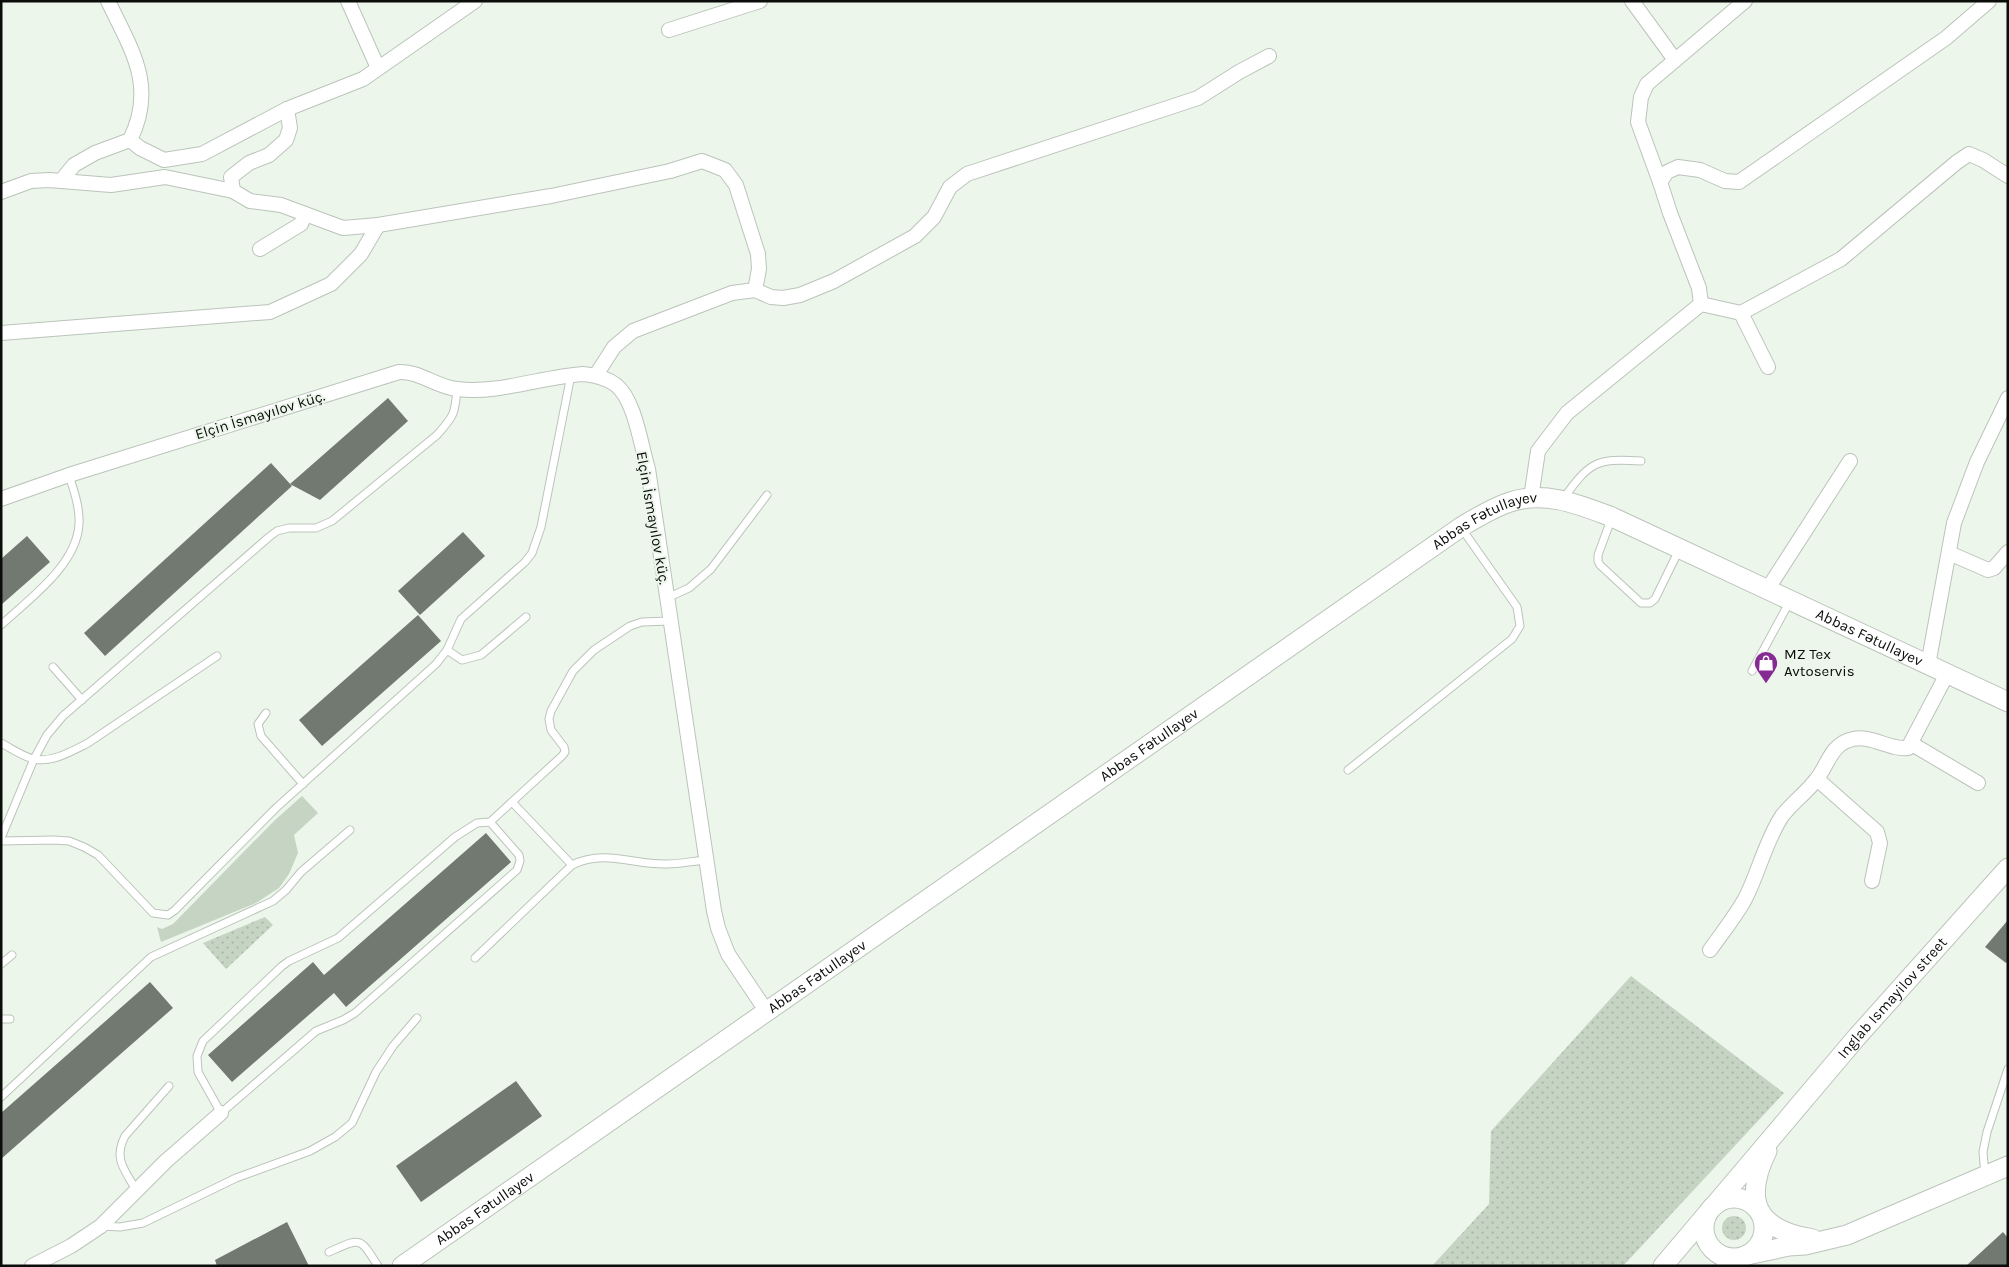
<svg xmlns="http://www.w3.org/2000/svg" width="2009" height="1267" viewBox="0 0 2009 1267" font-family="Karla,sans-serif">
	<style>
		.grass { fill: url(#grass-dots) }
		.park { fill: #c6d4c4 }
		.building { fill: #717970 }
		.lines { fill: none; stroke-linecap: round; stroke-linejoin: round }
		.service-casing { stroke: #bbc4ba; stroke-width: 9 }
		.minor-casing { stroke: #bbc4ba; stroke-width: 16 }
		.secondary-casing { stroke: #bbc4ba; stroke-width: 21 }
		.service { stroke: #fff; stroke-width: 7 }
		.minor { stroke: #fff; stroke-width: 14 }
		.secondary { stroke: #fff; stroke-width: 19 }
		.labels { text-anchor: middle; stroke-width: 4; stroke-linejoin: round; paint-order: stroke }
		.street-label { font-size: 15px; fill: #0a0d09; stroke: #ecf6eb }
		.poi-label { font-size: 15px; fill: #0a0d09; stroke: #ecf6eb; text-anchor: start }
	</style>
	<defs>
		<pattern id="grass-dots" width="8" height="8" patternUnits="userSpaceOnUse" patternTransform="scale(1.25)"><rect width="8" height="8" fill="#c6d4c4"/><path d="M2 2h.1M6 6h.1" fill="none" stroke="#a9b5a7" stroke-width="1.8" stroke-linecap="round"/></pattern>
	</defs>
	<rect width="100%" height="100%" fill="#ecf6eb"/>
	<g class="grass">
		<polygon points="265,917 273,925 226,969 203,943"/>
		<polygon points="1631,976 1784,1093 1623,1266 1432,1266 1489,1204 1491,1131"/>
		<circle cx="1734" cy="1228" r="12"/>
	</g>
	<polygon class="park" points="302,796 318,813 294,835 298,853 289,874 279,888 256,903 161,942 157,927 162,929 173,924 275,820"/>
	<g class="building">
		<polygon points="388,398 408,421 320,500 290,484"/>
		<polygon points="271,463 292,486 105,656 84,633"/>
		<polygon points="463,532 485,556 420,615 398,591"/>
		<polygon points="27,536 50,562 1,605 1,559"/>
		<polygon points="418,615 441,641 322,746 299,720"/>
		<polygon points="486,833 511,862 346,1007 334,993 232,1082 208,1055 313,962 324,975"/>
		<polygon points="2008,920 2008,961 2006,963 1985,947"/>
		<polygon points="150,982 173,1008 1,1159 1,1113"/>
		<polygon points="516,1081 542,1116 421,1202 396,1166"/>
		<polygon points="287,1222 309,1266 217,1266 215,1260"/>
		<polygon points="2003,1232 2008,1238 2008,1266 1966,1266"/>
	</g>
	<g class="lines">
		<g class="service-casing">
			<g id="service">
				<path d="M1562,500C1590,463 1593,458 1641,461"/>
				<polyline points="1612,517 1598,555 1598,561 1600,565 1641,603 1650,603 1655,599 1679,550"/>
				<polyline points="667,598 689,588 711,569 767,495"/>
				<path d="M1,625C29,599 77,565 79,524C80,508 74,491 69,475"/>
				<polyline points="447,650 462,660 481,655 526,617"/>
				<polyline points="53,667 82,700"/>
				<polyline points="1752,671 1790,601"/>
				<polyline points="266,713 258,724 261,736 303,784"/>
				<path d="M1,743C11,748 23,757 34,759C52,763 72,751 88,743L217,656"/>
				<polyline points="1348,770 1512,639 1520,626 1517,607 1462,529"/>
				<polyline points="512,802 572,865"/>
				<polyline points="490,822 519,855 520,861 517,870 355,1013 343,1020 316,1031 221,1113 198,1072 197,1056 203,1041 282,966 289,961 338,938 455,837 477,823 490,822 562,756 565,752 564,747 551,730 549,719 551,711 573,671 594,650 630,626 642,622 670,621"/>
				<path d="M1,838L34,759L47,735L63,716L269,537L277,531L289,528H316L332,521L437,435C454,416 455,414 457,389"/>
				<polyline points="1,841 54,840 69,841 84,847 98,855 153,913 168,915 175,910 276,808 436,664 447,650 461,619 525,562 532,553 541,527 571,375"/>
				<path d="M475,958L572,865C606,849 632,865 667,864C680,864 693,861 706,860"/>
				<polyline points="1,964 12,955"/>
				<polyline points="1,1019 10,1019"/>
				<polyline points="1,1097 151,957 273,901 286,890 301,872 350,830"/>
				<polyline points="1985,1175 1983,1152 1987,1132 2008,1069"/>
				<path d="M136,1190C125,1170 113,1159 125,1136L169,1086"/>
				<polyline points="102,1226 120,1227 143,1223 236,1178 310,1151 335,1137 352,1123 376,1072 393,1046 417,1018"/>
				<path d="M329,1252C361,1238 359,1236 378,1266"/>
			</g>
		</g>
		<g class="minor-casing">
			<g id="minor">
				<polyline points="348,1 378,68"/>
				<polyline points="1632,1 1675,60"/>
				<polyline points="669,30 760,1"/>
				<polyline points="130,140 140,148 164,160 202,154 287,109 363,79 475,1"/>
				<path d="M61,181L74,165L95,153L130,140C157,86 131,49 108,1"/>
				<polyline points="1660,182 1638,122 1641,97 1647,84 1745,1"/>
				<polyline points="233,191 231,177 249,163 269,155 286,140 290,128 287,109"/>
				<polyline points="1,192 31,181 49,180 111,185 165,177 233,191 250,201 281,205 343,228 378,225 551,196 670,171 702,161 725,170 736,185 758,254 759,269 755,290 732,293 633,331 614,347 596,375"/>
				<polyline points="260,249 301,224 305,214"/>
				<polyline points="755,290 771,297 783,298 800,295 834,281 915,236 934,217 950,187 967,174 1198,98 1239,72 1269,56"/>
				<polyline points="1701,304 1741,313 1841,259 1957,162 1969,154 1983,160 2008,176"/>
				<polyline points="1741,313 1768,367"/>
				<polyline points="1,333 270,312 331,284 361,254 378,225"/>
				<polyline points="1531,498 1538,451 1567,413 1701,304 1699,288 1670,213 1660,182 1667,172 1678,167 1700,170 1725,181 1739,182 1946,38 1989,1"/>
				<path d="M1,499L69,475L399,372C420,371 436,387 457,389C499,394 541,377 583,374C594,375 607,378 616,385C635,400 641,446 648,469L714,911L718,928L728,954L767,1012"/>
				<polyline points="1949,553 1988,570 1994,568 2008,552"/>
				<polyline points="1767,590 1850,461"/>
				<polyline points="1928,665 1954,523 1977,462 2008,398"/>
				<polyline points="1912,744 1978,783"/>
				<polyline points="1817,779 1877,832 1880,843 1872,881"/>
				<path d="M1710,950C1722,933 1735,917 1745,899C1759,872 1765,842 1782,816C1792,803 1806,793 1816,780C1828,766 1830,744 1853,739C1872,735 1889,750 1908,748L1947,674"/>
				<polyline points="32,1266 71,1246 101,1226 166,1161 221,1113"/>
			</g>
		</g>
		<g class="secondary-casing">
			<g id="secondary">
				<path d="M1767,1151C1742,1202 1757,1230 1813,1239"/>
				<circle cx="1734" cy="1228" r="30"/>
				<path id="s1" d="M1714,1206L1856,1038L2008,868"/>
				<path id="s2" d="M402,1266L1461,527C1476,518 1492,508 1510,502C1545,490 1580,505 1612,517L2008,702"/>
				<polyline points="1663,1266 1707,1214"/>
				<polyline points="1726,1266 1747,1255 1789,1246 1805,1245 1847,1235 2008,1166"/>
			</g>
		</g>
		<use href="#service" class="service"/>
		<use href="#minor" class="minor"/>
		<use href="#secondary" class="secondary"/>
	</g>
	<defs>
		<g id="shop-pin" transform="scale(1.25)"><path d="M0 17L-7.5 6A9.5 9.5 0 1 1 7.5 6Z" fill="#862994" stroke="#ecf6eb"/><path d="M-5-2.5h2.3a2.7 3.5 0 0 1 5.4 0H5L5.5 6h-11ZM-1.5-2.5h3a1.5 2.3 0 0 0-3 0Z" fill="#fff"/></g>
	</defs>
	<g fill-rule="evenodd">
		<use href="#shop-pin" x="1766" y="663"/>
	</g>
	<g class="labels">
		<g class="street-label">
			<text transform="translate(260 415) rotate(-17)" y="5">Elçin İsmayılov küç.</text>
			<text transform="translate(653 518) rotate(80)" y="5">Elçin İsmayılov küç.</text>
			<text dy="5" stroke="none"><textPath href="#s2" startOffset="1316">Abbas Fətullayev</textPath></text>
			<text dy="5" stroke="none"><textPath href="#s2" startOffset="1736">Abbas Fətullayev</textPath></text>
			<text dy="5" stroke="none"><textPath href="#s2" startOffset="911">Abbas Fətullayev</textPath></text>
			<text dy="5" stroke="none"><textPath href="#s2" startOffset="506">Abbas Fətullayev</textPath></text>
			<text dy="5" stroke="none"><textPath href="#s1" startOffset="274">Inglab Ismayilov street</textPath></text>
			<text dy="5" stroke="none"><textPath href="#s2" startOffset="101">Abbas Fətullayev</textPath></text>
		</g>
		<g class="poi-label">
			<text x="1784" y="659">MZ Tex<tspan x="1784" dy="17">Avtoservis</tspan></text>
		</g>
	</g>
	<rect width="2009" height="1267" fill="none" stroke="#0a0d09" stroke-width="5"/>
</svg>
